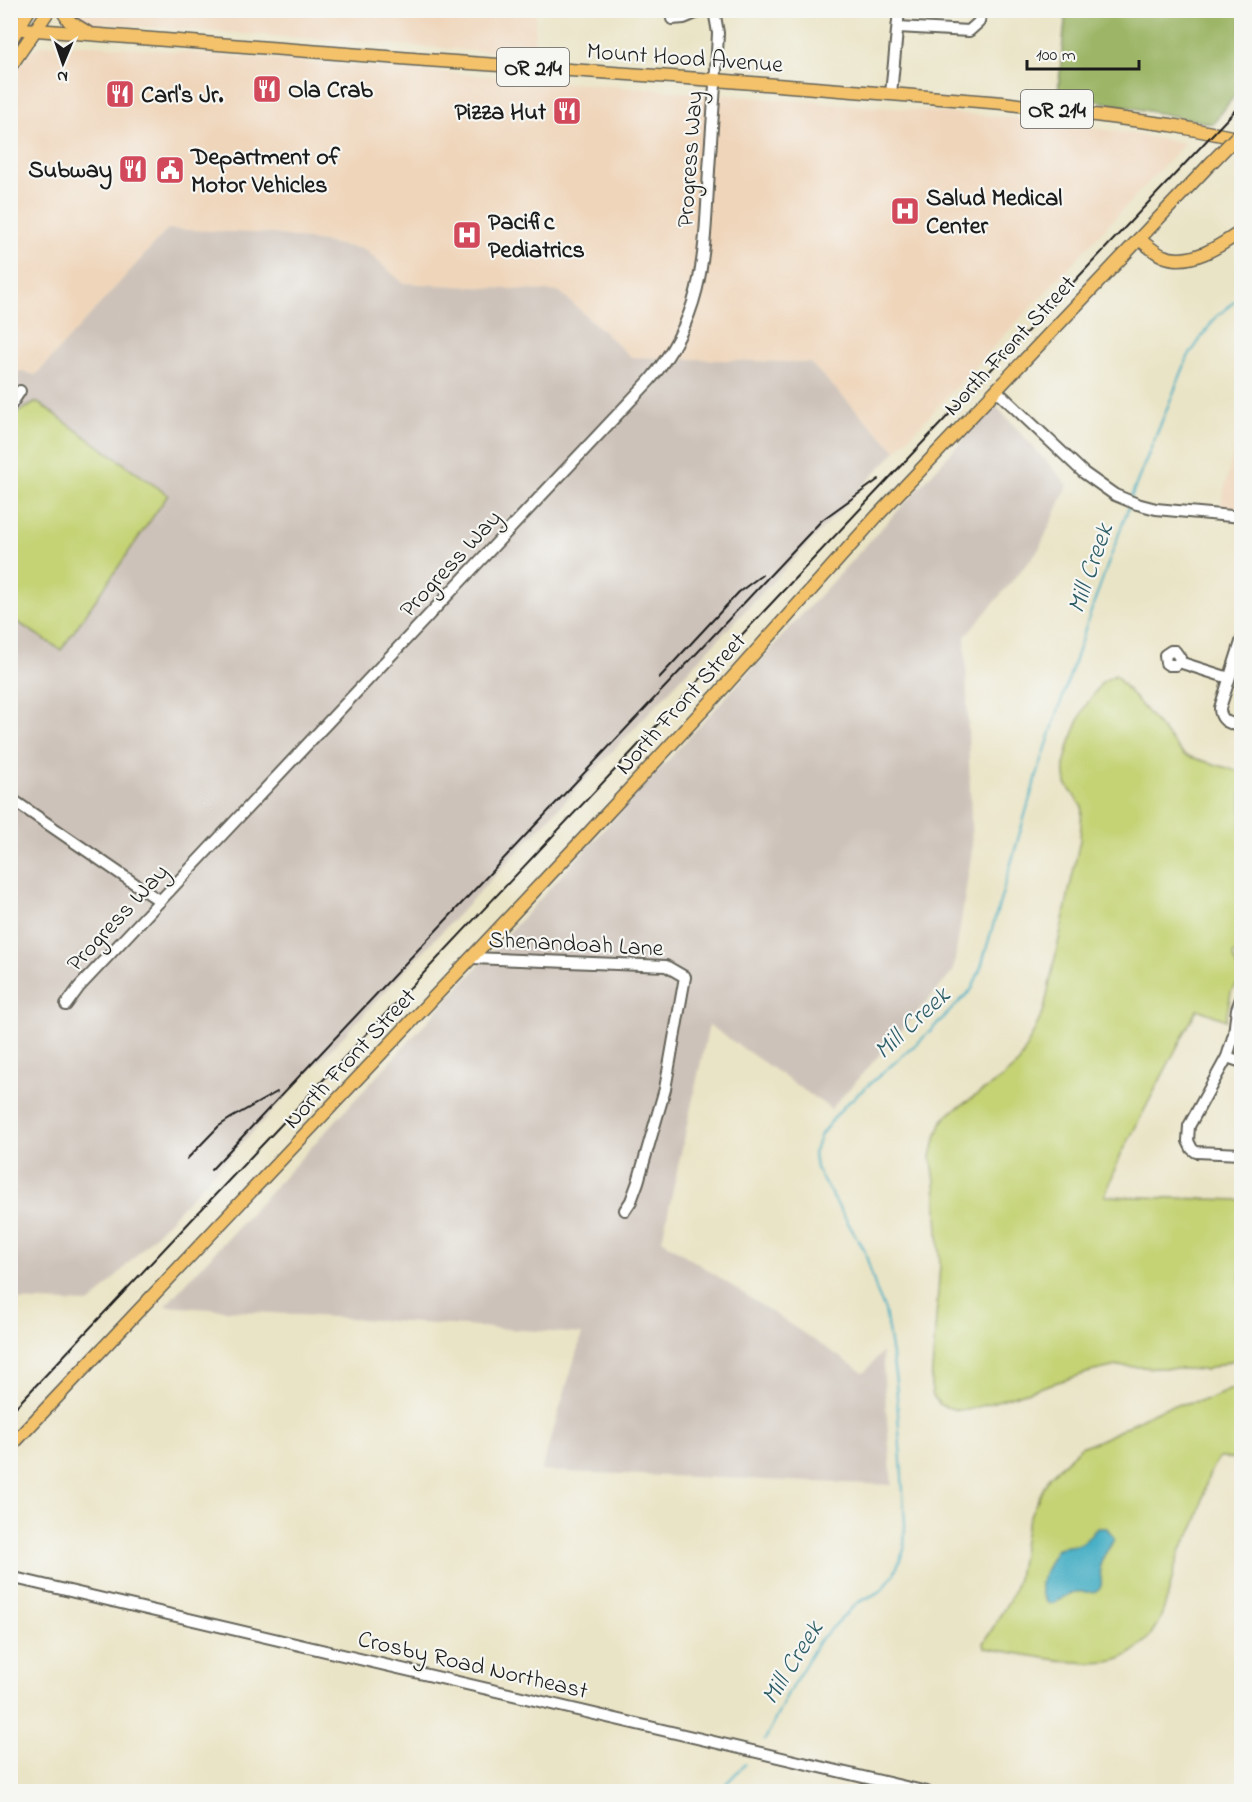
<svg xmlns="http://www.w3.org/2000/svg" width="1252" height="1802" viewBox="0 0 1252 1802" font-family="'Indie Flower',sans-serif">
	<style>
		.built { fill: #efd6bb }
		.industrial { fill: #cdc2b9 }
		.green { fill: #c5d374; stroke: #707848; stroke-width: 1.5 }
		.forest { fill: #9cb566; stroke: #5c6841; stroke-width: 1.5 }
		.water { fill: #45aec4; stroke: #306570; stroke-width: 1.5 }
		.lines { fill: none; stroke-linecap: round; stroke-linejoin: round }
		.stream { stroke: #45aec4; stroke-width: 2 }
		.minor-casing { stroke: #646258; stroke-width: 14 }
		.major-casing { stroke: #646258; stroke-width: 15 }
		.minor { stroke: #fff; stroke-width: 10 }
		.major { stroke: #f3c26a; stroke-width: 12 }
		.rail { stroke: #1c1c1c; stroke-width: 2 }
		.major-bridge-casing { stroke: #646258; stroke-width: 15; stroke-linecap: butt }
		.major-bridge { stroke: #f3c26a; stroke-width: 12 }
		.labels { text-anchor: middle; stroke-width: 4.5; stroke-linejoin: round; paint-order: stroke }
		.shield { fill: #f6f6f2; stroke: #5d5d5c; stroke-width: 1.5 }
		.shield-label { font-size: 22px; font-weight: bold; fill: #1c1c1c }
		.street-label { font-size: 24px; fill: #1c1c1c; stroke: #f6f6f2 }
		.poi-label { font-size: 24px; font-weight: bold; fill: #1c1c1c; stroke: #f6f6f2; text-anchor: start }
		.water-label { font-size: 26px; font-style: italic; fill: #2e5e68; stroke: #f6f6f2 }
	</style>
	<rect width="100%" height="100%" fill="#f6f6f2"/>
	<filter id="ink" filterUnits="userSpaceOnUse"><feTurbulence type="fractalNoise" baseFrequency=".0167" numOctaves="2"/><feDisplacementMap in="SourceGraphic" scale="12" xChannelSelector="R" yChannelSelector="G"/><feConvolveMatrix kernelMatrix="1 2 1 2 8 2 1 2 1" color-interpolation-filters="sRGB"/></filter>
	<filter id="wash" filterUnits="userSpaceOnUse"><feTurbulence type="fractalNoise" baseFrequency=".008" numOctaves="4" result="noise"/><feDisplacementMap in="SourceGraphic" scale="24" xChannelSelector="R" yChannelSelector="G"/><feGaussianBlur stdDeviation="1.35" result="paint"/><feColorMatrix in="noise" values="0 0 0 0 0 0 0 0 0 0 0 0 0 0 0 0 0 1.4 0 .05"/><feComposite in="paint" operator="in"/></filter>
	<g filter="url(#wash)">
		<rect width="100%" height="100%" fill="#eae4c6"/>
		<g class="built">
			<polygon points="75,11 536,11 533,55 82,22"/>
			<polygon points="42,45 93,45 1053,121 1185,143 896,451 810,363 631,357 560,292 403,283 364,249 274,234 168,229 36,375 28,372 20,371 11,374 11,79 29,52"/>
			<polygon points="1241,419 1241,510 1220,508"/>
		</g>
		<g class="industrial">
			<polygon points="168,229 274,234 364,249 403,283 560,292 631,357 810,363 896,451 91,1303 11,1300 10,374 20,371 36,375"/>
			<polygon points="995,405 1068,485 1039,549 965,637 972,850 953,972 831,1109 709,1025 662,1240 864,1373 882,1352 892,1485 541,1471 582,1334 165,1306"/>
		</g>
		<g class="green">
			<polygon points="37,402 168,495 61,650 11,618 11,416"/>
			<polygon points="1115,675 1184,755 1241,772 1242,947 1233,955 1241,980 1231,992 1226,1020 1197,1009 1120,1157 1105,1196 1241,1200 1241,1360 1233,1360 1205,1370 1117,1366 1090,1372 968,1410 957,1410 940,1405 933,1396 931,1385 940,1265 935,1181 931,1157 934,1144 941,1123 951,1112 1001,1079 1019,1063 1044,1010 1080,840 1082,807 1066,784 1064,765 1070,742 1084,708 1102,682"/>
			<path d="M1241,1385V1459L1219,1458C1203,1477 1205,1500 1196,1522C1192,1533 1183,1543 1179,1554C1171,1577 1169,1603 1157,1625C1148,1642 1128,1660 1108,1662C1073,1666 1020,1653 985,1648L984,1643L1011,1597L1018,1578L1026,1528L1031,1513L1049,1477L1081,1447L1103,1439L1152,1413L1170,1406L1209,1399Z"/>
		</g>
		<polygon class="forest" points="1066,11 1241,11 1241,87 1213,124 1058,93"/>
		<path class="water" d="M1098,1528H1107L1114,1538C1111,1549 1101,1555 1100,1567C1099,1574 1105,1585 1098,1590C1093,1594 1081,1591 1075,1592C1065,1594 1058,1603 1049,1604C1030,1589 1048,1568 1055,1551C1063,1543 1075,1548 1083,1542C1089,1538 1091,1532 1098,1528Z"/>
		<g class="lines">
			<g class="stream">
				<polyline points="1131,497 1188,357 1215,318 1242,295"/>
				<polyline points="765,1740 787,1695 819,1641 857,1603 881,1591 894,1574 904,1550 905,1524 896,1382 885,1310 877,1292 865,1252 816,1168 814,1154 821,1134 844,1106 922,1039 972,989 981,967 1034,784 1092,608 1129,506"/>
				<polyline points="718,1792 745,1764"/>
			</g>
		</g>
	</g>
	<g filter="url(#ink)">
		<g class="lines">
			<g class="minor-casing">
				<g id="minor">
					<polyline points="672,19 684,18 703,10"/>
					<polyline points="898,27 969,31 979,22 981,10"/>
					<polyline points="891,94 899,10"/>
					<polyline points="996,390 1084,473 1115,495 1137,504 1156,509 1242,517"/>
					<polyline points="10,406 20,391"/>
					<path d="M1242,639L1220,708C1220,722 1230,723 1242,727"/>
					<polyline points="1179,662 1180,658 1175,651 1171,651 1165,655 1166,663 1169,665 1176,665 1179,662 1229,678"/>
					<polyline points="10,798 160,901"/>
					<polyline points="472,958 666,966 685,977 665,1089 638,1182 631,1201 625,1210"/>
					<polyline points="1242,996 1237,1009 1234,1034 1227,1057 1189,1126 1188,1141 1192,1149 1196,1152 1242,1154"/>
					<path d="M66,1005L79,987L650,380C706,313 704,252 709,170C712,124 716,79 718,33L714,10"/>
					<polyline points="1227,1057 1242,1062"/>
					<polyline points="10,1577 927,1792"/>
				</g>
			</g>
			<g class="major-casing">
				<g id="major">
					<polyline points="62,10 69,21 87,32"/>
					<polyline points="10,28 426,60 715,80 1003,103 1171,125 1242,139"/>
					<polyline points="10,42 29,10"/>
					<polyline points="10,67 49,10"/>
					<path d="M1139,239C1147,245 1154,252 1163,256C1190,267 1220,246 1242,231"/>
					<polyline points="10,1447 587,835 716,696 877,516 1211,163"/>
				</g>
			</g>
			<use href="#minor" class="minor"/>
			<use href="#major" class="major"/>
			<g class="rail">
				<polyline points="659,678 739,592 762,575"/>
				<polyline points="187,1159 219,1126 231,1118 277,1092"/>
				<polyline points="211,1170 822,520 879,479"/>
				<polyline points="10,1413 1242,103"/>
			</g>
			<g class="major-bridge-casing">
				<polyline id="major-bridge" points="1211,163 1242,131"/>
			</g>
			<use href="#major-bridge" class="major-bridge"/>
		</g>
	</g>
	<defs>
		<g id="restaurant-square" transform="scale(1.5)"><rect x="-9" y="-9" width="18" height="18" rx="4" fill="#d1495b" stroke="#f6f6f2"/><path d="M-5-6h1v4h1v-4h1v4h1v-4h1v5L-1.5 .5V6h-2V.5L-5-1ZM5-6V6H3V1.5H1.5Q1.5-4 5-6Z" fill="#fff"/></g>
		<g id="civic-square" transform="scale(1.5)"><rect x="-9" y="-9" width="18" height="18" rx="4" fill="#d1495b" stroke="#f6f6f2"/><path d="M-.6-6.5H3V-4.5H.6V-3L4-1V1h2V6H-6V1h2V-1L-.6-3ZM-1.2 2.5V6h2.4V2.5Z" fill="#fff"/></g>
		<g id="hospital-square" transform="scale(1.5)"><rect x="-9" y="-9" width="18" height="18" rx="4" fill="#d1495b" stroke="#f6f6f2"/><path d="M-5-5h3v3.5h4V-5h3V5h-3V1.5h-4V5h-3Z" fill="#fff"/></g>
	</defs>
	<g fill-rule="evenodd">
		<use href="#restaurant-square" x="267" y="89"/>
		<use href="#restaurant-square" x="120" y="94"/>
		<use href="#restaurant-square" x="567" y="111"/>
		<use href="#restaurant-square" x="133" y="169"/>
		<use href="#civic-square" x="170" y="170"/>
		<use href="#hospital-square" x="905" y="211"/>
		<use href="#hospital-square" x="467" y="235"/>
	</g>
	<g class="labels">
		<g class="shield">
			<rect x="497" y="48" width="72" height="38" rx="4.5"/>
			<rect x="1021" y="90" width="72" height="38" rx="4.5"/>
		</g>
		<g class="shield-label">
			<text x="533" y="75">OR 214</text>
			<text x="1057" y="117">OR 214</text>
		</g>
		<g class="street-label">
			<text transform="translate(685 57) rotate(4)" y="8">Mount Hood Avenue</text>
			<text transform="translate(689 159) rotate(-86)" y="8">Progress Way</text>
			<text transform="translate(1009 345) rotate(-47)" y="8">North Front Street</text>
			<text transform="translate(450 563) rotate(-47)" y="8">Progress Way</text>
			<text transform="translate(680 703) rotate(-48)" y="8">North Front Street</text>
			<text transform="translate(117 917) rotate(-47)" y="8">Progress Way</text>
			<text transform="translate(576 943) rotate(3)" y="8">Shenandoah Lane</text>
			<text transform="translate(349 1058) rotate(-47)" y="8">North Front Street</text>
			<text transform="translate(473 1664) rotate(13)" y="8">Crosby Road Northeast</text>
		</g>
		<g class="poi-label">
			<text x="288" y="97">Ola Crab</text>
			<text x="141" y="102">Carl's Jr.</text>
			<text x="546" y="119" text-anchor="end">Pizza Hut</text>
			<text x="191" y="164">Department of<tspan x="191" dy="28">Motor Vehicles</tspan></text>
			<text x="112" y="177" text-anchor="end">Subway</text>
			<text x="926" y="205">Salud Medical<tspan x="926" dy="28">Center</tspan></text>
			<text x="488" y="229">Pacific<tspan x="488" dy="28">Pediatrics</tspan></text>
		</g>
		<g class="water-label">
			<text transform="translate(1089 568) rotate(-71)" y="9">Mill Creek</text>
			<text transform="translate(911 1022) rotate(-43)" y="9">Mill Creek</text>
			<text transform="translate(791 1662) rotate(-58)" y="9">Mill Creek</text>
		</g>
	</g>
	<rect width="1252" height="1802" fill="none" stroke="#f6f6f2" stroke-width="36"/>
	<g transform="translate(63 63) rotate(182)" stroke="#f6f6f2" stroke-width="4.5" paint-order="stroke">
	<path d="M0-4.5L10 22L0 15L-10 22Z" fill="#1c1c1c"/>
	<text y="-9" font-size="16" font-weight="bold" text-anchor="middle" fill="#1c1c1c">N</text>
	</g>
	<path d="M1027 60v9h112v-9" fill="none" stroke="#1c1c1c" stroke-width="3"/>
	<text x="1036" y="60" font-size="18" fill="#1c1c1c" stroke="#f6f6f2" stroke-width="4.5" paint-order="stroke">100 m</text>
</svg>
